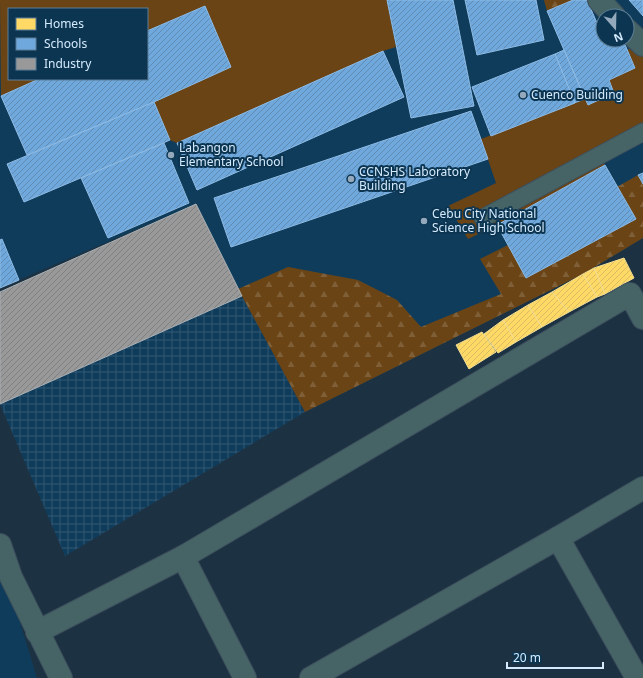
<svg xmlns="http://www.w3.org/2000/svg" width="643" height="678" viewBox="0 0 643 678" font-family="'Noto Sans',sans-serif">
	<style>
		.built { fill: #103c5b; fill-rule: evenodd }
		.industrial { fill: url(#industrial-grid) }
		.grass { fill: #6b4415 }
		.forest { fill: url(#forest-firs) }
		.homes { fill: url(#homes-hatch); stroke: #f2de93 }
		.schools { fill: url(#schools-hatch); stroke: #8ebce6 }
		.industry { fill: url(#industry-hatch); stroke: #abb2b7 }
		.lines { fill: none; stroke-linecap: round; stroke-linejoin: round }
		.lane-casing { stroke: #3d4f5d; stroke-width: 19 }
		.street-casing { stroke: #3d4f5d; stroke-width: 24 }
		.lane { stroke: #466466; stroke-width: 17 }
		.street { stroke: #466466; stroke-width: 22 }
		.poi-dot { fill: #94aabc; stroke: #0c3552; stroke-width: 1.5 }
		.labels { text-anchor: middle; stroke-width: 4; stroke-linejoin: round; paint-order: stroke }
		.poi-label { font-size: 12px; fill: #d5ebfd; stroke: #0c3552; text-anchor: start }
	</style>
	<defs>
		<pattern id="industrial-grid" width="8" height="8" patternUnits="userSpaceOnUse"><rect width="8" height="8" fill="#103c5b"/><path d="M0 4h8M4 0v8" fill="none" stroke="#325873"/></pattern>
		<pattern id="forest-firs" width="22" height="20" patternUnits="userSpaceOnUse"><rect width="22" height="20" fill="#6b4415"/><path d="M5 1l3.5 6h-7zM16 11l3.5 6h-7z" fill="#7f5f38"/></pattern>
		<pattern id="homes-hatch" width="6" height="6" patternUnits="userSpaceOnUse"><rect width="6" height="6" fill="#ffd966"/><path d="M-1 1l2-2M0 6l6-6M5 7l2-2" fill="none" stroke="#d9bc61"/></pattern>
		<pattern id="schools-hatch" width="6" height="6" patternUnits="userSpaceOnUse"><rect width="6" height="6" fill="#6fa8dc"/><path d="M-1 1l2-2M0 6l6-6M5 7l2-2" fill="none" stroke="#618bb1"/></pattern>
		<pattern id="industry-hatch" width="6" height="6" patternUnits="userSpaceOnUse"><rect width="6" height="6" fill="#999"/><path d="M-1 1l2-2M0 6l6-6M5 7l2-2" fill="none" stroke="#7e8082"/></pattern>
	</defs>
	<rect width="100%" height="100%" fill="#1c3242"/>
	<g class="built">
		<path d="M0,0H643V238L583,274L305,412L242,296L196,204L0,288ZM9,9H147V79H9ZM603,16H627V40H603Z"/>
		<polygon points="0,562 12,596 37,678 0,678"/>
	</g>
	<polygon class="industrial" points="242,296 305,412 65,556 0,404"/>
	<g class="grass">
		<polygon points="0,0 387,0 396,47 383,51 177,143 170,140 154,102 231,67 205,6 147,31 147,9 9,9 9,79 39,79 1,96"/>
		<polygon points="643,43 643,132 599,156 605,165 497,225 468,239 448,206 496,183 481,139 585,99 588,105 614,93 609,80 635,68 627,50"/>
	</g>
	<g class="forest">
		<polygon points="544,0 573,0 547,11"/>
		<polygon points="638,175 643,184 643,238 583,274 305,412 238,289 288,267 358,280 397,300 421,327 501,294 480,259 508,245 526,278 636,219 617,187"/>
	</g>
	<g class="homes">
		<polygon points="624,258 634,278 605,294 594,268"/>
		<polygon points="594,268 605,294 597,297 583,274"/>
		<polygon points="583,274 597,297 569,312 552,292"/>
		<polygon points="552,292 569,312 542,327 528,305"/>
		<polygon points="528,305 542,327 516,342 503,320"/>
		<polygon points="503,320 516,342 498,353 484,334"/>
		<polygon points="482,332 496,352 469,369 456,345"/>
	</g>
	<g class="schools">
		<polygon points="387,0 453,0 474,106 411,118"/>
		<polygon points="465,0 536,0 544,40 477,55"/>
		<polygon points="573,0 587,0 597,23 603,21 603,40 623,40 635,68 609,80 614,93 588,105 547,11"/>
		<polygon points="629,0 643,0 643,16 637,9"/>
		<polygon points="205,6 231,67 154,102 27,155 1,96 39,79 147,79 147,31"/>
		<polygon points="564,50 585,99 574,103 555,54"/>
		<polygon points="383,51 404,97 197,190 177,143"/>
		<polygon points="555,54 575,103 491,136 472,87"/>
		<polygon points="154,102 170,140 24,202 7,164"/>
		<polygon points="471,111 488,159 231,247 214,198"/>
		<polygon points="164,143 189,203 108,238 81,178"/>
		<polygon points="605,165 636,219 526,278 497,225"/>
		<polygon points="643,173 643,184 638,175"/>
		<polygon points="2,239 19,280 0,288 0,240"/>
	</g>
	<polygon class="industry" points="196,204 242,296 0,404 0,292"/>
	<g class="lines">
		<g class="lane-casing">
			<polyline id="lane" points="483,218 643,132"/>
		</g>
		<g class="street-casing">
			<g id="street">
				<polyline points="599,0 614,16"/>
				<polyline points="627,30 643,45"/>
				<polyline points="558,538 637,678"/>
				<polyline points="0,545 11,577 61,678"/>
				<polyline points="183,557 245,678"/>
				<polyline points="37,632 183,557 630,294 643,318"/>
				<polyline points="311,678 558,538 643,488"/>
			</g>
		</g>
		<use href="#lane" class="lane"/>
		<use href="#street" class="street"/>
	</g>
	<g class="poi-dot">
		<circle cx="523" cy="95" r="4"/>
		<circle cx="171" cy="155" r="4"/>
		<circle cx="351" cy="179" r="4"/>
		<circle cx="424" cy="221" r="4"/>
	</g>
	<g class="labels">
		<g class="poi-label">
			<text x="531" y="99">Cuenco Building</text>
			<text x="179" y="152">Labangon<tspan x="179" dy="14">Elementary School</tspan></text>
			<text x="359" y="176">CCNSHS Laboratory<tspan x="359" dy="14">Building</tspan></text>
			<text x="432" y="218">Cebu City National<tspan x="432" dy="14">Science High School</tspan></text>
		</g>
	</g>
	<rect x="8" y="8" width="140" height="72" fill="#0c3552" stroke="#5c7e96"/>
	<rect x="16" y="18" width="20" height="12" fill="#ffd966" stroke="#5c7e96"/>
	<text x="44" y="28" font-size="12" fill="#d5ebfd">Homes</text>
	<rect x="16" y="38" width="20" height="12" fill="#6fa8dc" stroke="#5c7e96"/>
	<text x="44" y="48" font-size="12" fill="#d5ebfd">Schools</text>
	<rect x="16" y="58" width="20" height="12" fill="#999999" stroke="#5c7e96"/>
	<text x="44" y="68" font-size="12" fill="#d5ebfd">Industry</text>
	<g transform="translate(615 28) rotate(160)"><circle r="19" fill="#0c3552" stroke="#5c7e96"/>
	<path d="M0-3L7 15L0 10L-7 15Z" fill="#94aabc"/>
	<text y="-6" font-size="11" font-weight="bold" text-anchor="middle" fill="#d5ebfd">N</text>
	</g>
	<path d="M507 662v6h96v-6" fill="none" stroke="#d5ebfd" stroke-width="2"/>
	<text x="513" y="662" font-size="12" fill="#d5ebfd" stroke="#0c3552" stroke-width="3" paint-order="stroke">20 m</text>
</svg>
